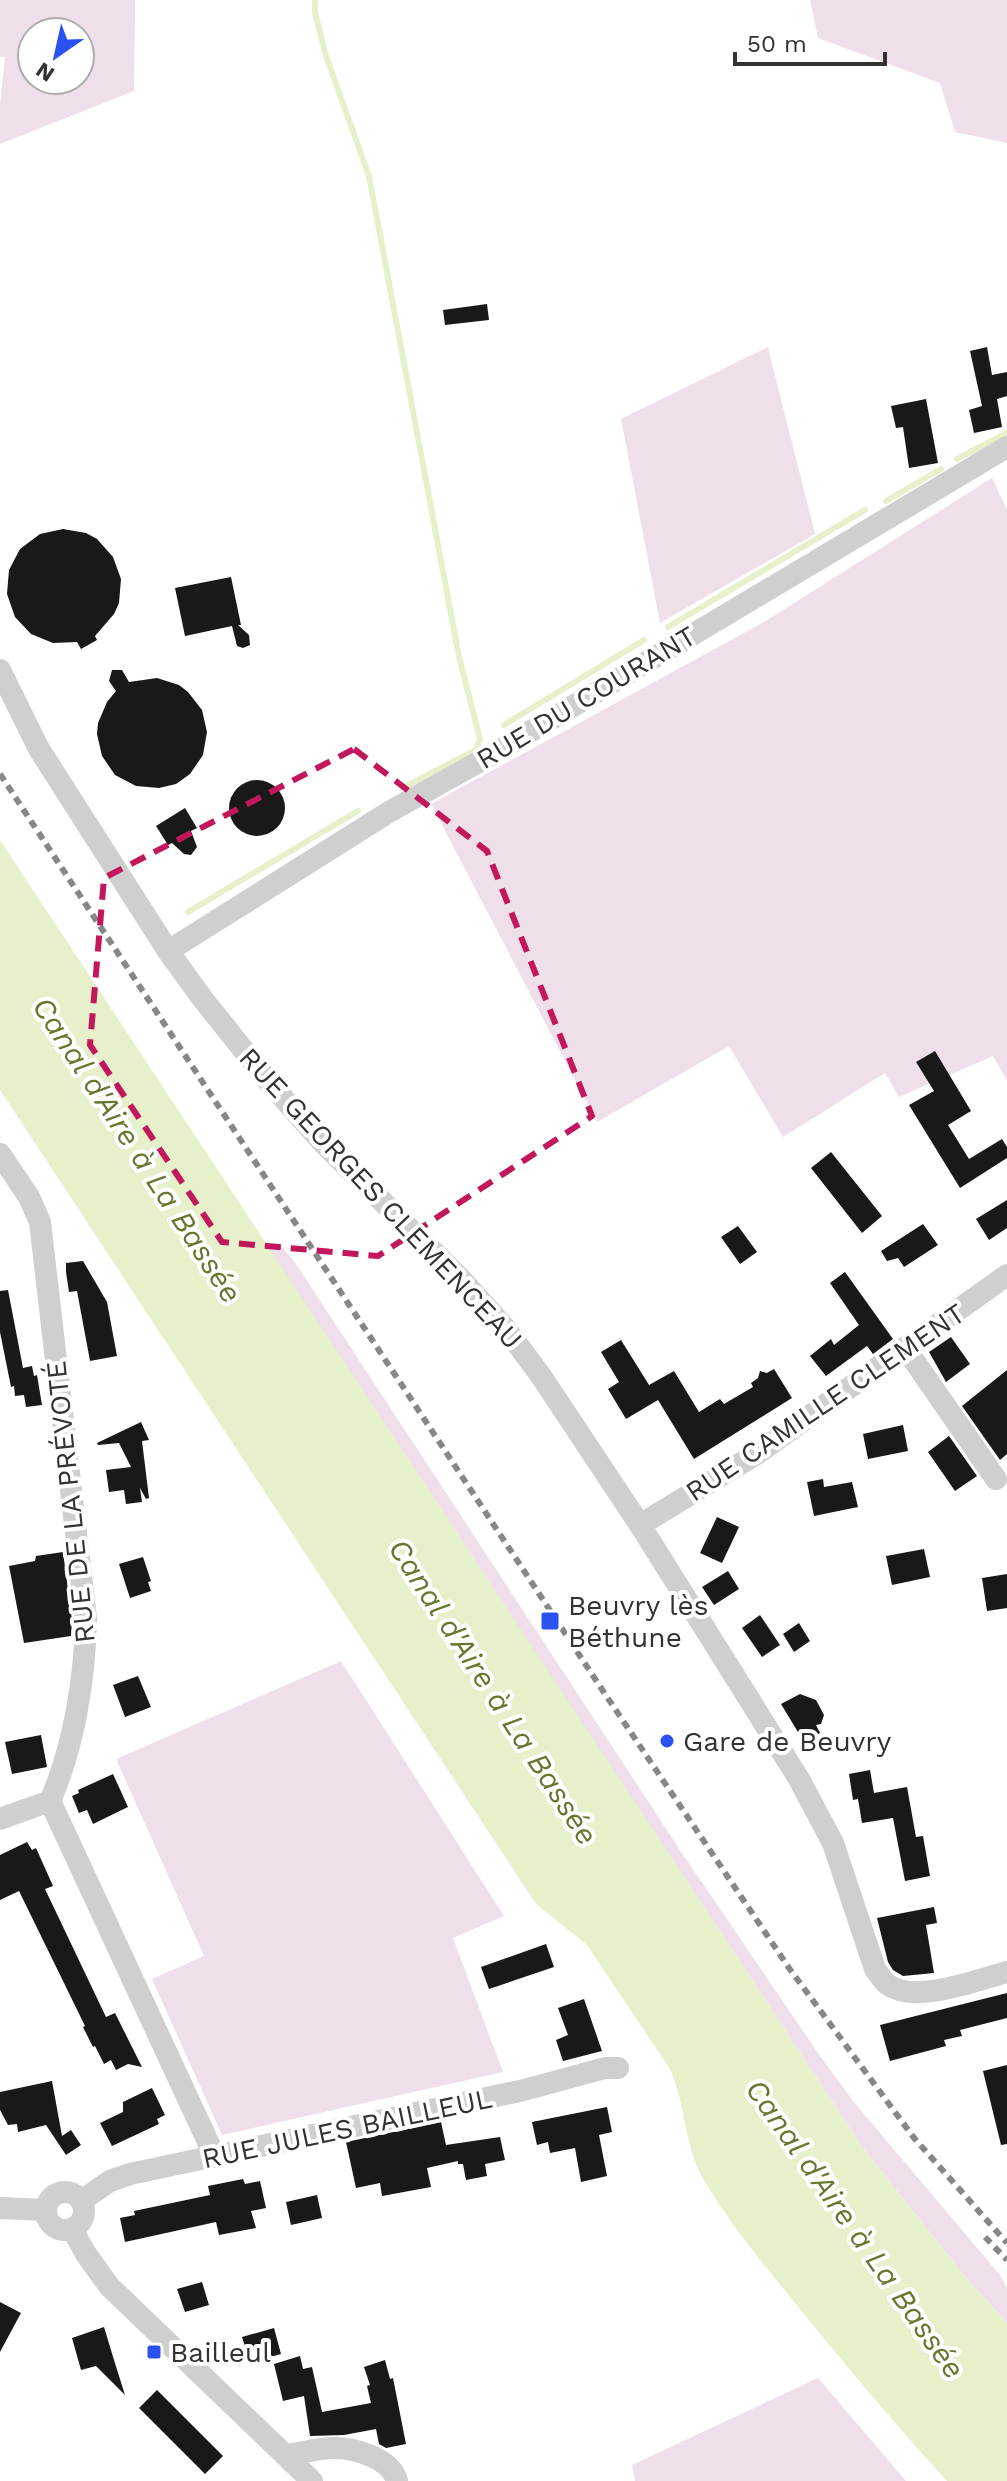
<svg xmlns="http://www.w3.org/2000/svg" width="1007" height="2481" viewBox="0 0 1007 2481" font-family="'Work Sans',sans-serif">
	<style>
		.green { fill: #efdfea; fill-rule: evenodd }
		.water { fill: #e6f0cb }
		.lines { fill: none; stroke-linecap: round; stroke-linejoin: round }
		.stream { stroke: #e6f0cb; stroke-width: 6 }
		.building { fill: #191919 }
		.minor { stroke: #cfcfcf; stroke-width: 22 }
		.rail { stroke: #878787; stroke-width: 6; stroke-dasharray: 8 6; stroke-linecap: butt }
		.marked { fill: none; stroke: #c2185b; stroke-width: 6; stroke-dasharray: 16 10; stroke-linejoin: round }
		.poi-dot { fill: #2a51f2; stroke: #fff; stroke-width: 3 }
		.labels { text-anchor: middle; stroke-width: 8; stroke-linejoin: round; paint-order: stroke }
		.street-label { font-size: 28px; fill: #323232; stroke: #fff }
		.poi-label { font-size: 28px; fill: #323232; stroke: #fff; text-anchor: start }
		.water-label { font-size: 30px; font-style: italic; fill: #65782e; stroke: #fff }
	</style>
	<rect width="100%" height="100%" fill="#fff"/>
	<g class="green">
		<path d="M0,0H135L134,91L0,144V105L5,57H0ZM32,32H80V80H32Z"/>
		<polygon points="810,0 1007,0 1007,143 955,132 940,83 818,38"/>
		<polygon points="768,347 815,534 660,623 621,419"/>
		<polygon points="992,478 1007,510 1007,1080 993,1056 899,1097 885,1073 783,1137 729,1046 597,1122 431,804 764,622"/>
		<polygon points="265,1244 280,1244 296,1264 682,1853 818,2053 853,2101 1000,2275 1007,2288 1007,2323 967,2279 863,2148"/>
		<polygon points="341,1661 504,1916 453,1938 503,2072 222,2135 152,1979 204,1956 116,1759"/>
		<polygon points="818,2378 906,2481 635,2481 632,2465"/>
	</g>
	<path class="water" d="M0,840L863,2148L967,2279L1007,2323V2481H947C896,2425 847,2367 799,2308C766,2267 731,2226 704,2180C684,2147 686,2105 670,2069L587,1945L536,1904L0,1090Z"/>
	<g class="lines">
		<g class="stream">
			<polyline points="315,0 315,13 326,56 369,176 459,657 480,739 476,750 406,786"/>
			<polyline points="957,459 1007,433"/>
			<polyline points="886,501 941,469"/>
			<polyline points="668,627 865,510"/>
			<polyline points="504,725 644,640"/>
			<polyline points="188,912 358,811"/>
		</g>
	</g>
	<g class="building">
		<polygon points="487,304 489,320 445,325 443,310"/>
		<polygon points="987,347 992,375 1007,372 1007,396 997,399 1002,427 974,433 969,410 982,406 970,351"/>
		<polygon points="926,399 938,463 909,468 903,427 896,428 891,406"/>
		<polygon points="63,529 86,533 97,539 113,557 121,579 119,603 114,614 95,636 97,640 81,649 77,642 53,643 31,634 15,617 7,594 9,570 20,549 40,534"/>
		<polygon points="231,577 241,625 238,625 249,635 250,645 243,648 237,646 232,626 185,636 175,588"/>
		<polygon points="112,670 122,670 129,682 157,678 179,685 188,692 202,710 207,732 203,755 190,774 176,784 159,788 136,786 115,775 102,756 97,734 98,723 107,702 116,691 109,681"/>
		<circle cx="257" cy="808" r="28"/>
		<polygon points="185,808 197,828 191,831 197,847 191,855 184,854 172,843 168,845 156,826"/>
		<polygon points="935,1051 971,1111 948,1125 969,1159 1002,1139 1007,1147 1007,1158 960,1188 909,1105 934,1091 916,1062"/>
		<polygon points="831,1152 882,1216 862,1233 811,1168"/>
		<polygon points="1007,1200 1007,1228 989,1240 976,1219"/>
		<polygon points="923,1224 938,1245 904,1267 898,1258 887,1261 881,1251"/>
		<polygon points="738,1226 757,1252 740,1264 721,1237"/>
		<polygon points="83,1261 107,1302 117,1356 90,1361 77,1291 69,1292 66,1272 66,1263"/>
		<polygon points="845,1272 893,1339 873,1354 867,1346 826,1376 810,1356 831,1339 834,1345 859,1325 830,1283"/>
		<polygon points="8,1290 23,1368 32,1366 34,1376 37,1375 42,1405 26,1407 24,1395 15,1396 14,1386 11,1387 0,1332 0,1291"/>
		<polygon points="951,1337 970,1364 946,1382 929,1352"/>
		<polygon points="621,1340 649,1385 674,1371 699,1412 720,1399 724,1404 753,1387 751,1383 758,1378 760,1371 767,1373 774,1369 792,1398 694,1459 658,1400 626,1419 608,1389 619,1382 601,1352"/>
		<polygon points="1007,1370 1007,1454 1000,1460 962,1406"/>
		<polygon points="141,1422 149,1440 142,1441 149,1498 146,1499 140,1488 142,1502 126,1504 124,1490 109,1492 106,1470 131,1467 119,1443 98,1445 97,1443"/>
		<polygon points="903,1425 908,1451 868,1459 863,1434"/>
		<polygon points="949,1436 977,1476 955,1491 928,1452"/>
		<polygon points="823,1479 824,1487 852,1482 858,1507 814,1516 807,1482"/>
		<polygon points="717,1517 739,1527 722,1563 700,1553"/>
		<polygon points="924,1549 930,1577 892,1585 886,1556"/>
		<polygon points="63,1552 72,1620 71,1636 24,1643 9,1566 35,1561 36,1556"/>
		<polygon points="143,1557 151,1581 148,1582 151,1591 130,1598 119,1564"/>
		<polygon points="728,1571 739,1589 714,1605 702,1587"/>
		<polygon points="1007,1574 1007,1608 987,1611 982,1578"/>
		<polygon points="760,1615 780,1645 762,1657 742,1628"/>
		<polygon points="799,1623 810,1641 794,1652 783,1634"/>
		<polygon points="138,1676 151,1707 125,1717 113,1685"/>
		<polygon points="800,1694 816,1700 824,1715 821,1724 816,1725 820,1733 804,1742 781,1704"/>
		<polygon points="41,1735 47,1767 12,1774 5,1742"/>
		<polygon points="870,1770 874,1793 907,1787 916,1837 923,1836 930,1876 905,1881 893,1818 862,1823 858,1799 853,1800 849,1774"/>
		<polygon points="113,1774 128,1807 93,1824 87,1810 79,1813 72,1796 79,1793 78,1790"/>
		<polygon points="27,1842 32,1850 36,1848 53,1886 45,1889 106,2017 115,2013 142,2067 128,2064 116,2070 111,2060 104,2064 95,2046 93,2047 83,2027 85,2026 19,1891 0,1900 0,1855"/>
		<polygon points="934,1907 937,1923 926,1925 934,1973 903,1976 893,1970 888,1962 877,1918"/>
		<polygon points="546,1944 554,1967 489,1989 481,1967"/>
		<polygon points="1007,1993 1007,2018 960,2030 962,2036 944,2040 946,2046 890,2061 880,2025"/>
		<polygon points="584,1999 602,2051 563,2061 556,2040 568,2035 558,2008"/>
		<polygon points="1007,2065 1007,2144 1001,2145 983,2071"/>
		<polygon points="52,2081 62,2136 71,2130 81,2145 66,2155 46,2125 18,2132 17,2124 8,2125 0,2110 0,2092"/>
		<polygon points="152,2088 165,2115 157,2119 159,2124 112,2146 100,2123 123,2112 123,2102"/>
		<polygon points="607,2107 612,2132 599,2135 607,2176 581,2182 575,2148 550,2153 548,2142 537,2145 532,2122"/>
		<polygon points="441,2122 446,2145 500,2137 505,2160 485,2164 487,2176 466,2180 463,2164 458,2164 458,2161 427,2168 431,2187 382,2196 380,2183 356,2188 346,2142"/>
		<polygon points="243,2179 245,2184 260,2181 266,2208 251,2211 256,2228 219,2235 216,2222 125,2242 120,2218 135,2215 134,2211 210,2195 208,2186"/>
		<polygon points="317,2195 322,2218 291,2225 286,2202"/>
		<polygon points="202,2282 209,2305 185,2312 177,2289"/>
		<polygon points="0,2302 21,2313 0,2352"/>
		<polygon points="104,2327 114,2360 125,2395 96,2366 81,2370 72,2338"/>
		<polygon points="274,2328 281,2354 250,2363 242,2337"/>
		<polygon points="300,2356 303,2369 312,2367 322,2412 371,2403 367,2386 370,2385 364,2367 385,2360 390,2379 393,2378 406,2444 386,2448 379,2444 376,2429 344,2435 310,2436 304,2396 283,2401 274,2364"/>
		<polygon points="157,2390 223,2456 205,2474 139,2408"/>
	</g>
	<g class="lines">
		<g class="minor">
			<path d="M0,670L39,749L168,951L202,998L269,1082L323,1143L459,1277L506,1329L541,1376L640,1525L799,1779L833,1843L875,1969C879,1974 883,1981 887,1984C914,2005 976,1980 1007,1972"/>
			<polyline points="168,951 389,812 486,758 1007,447"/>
			<path d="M0,1154L29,1197L40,1222L86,1619C85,1677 74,1747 50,1801L215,2157"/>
			<polyline points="906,1349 996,1479"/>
			<polyline points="640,1525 758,1453 1007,1275"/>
			<polyline points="0,1819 50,1801"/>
			<circle cx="65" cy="2211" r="19"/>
			<polyline points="81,2201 110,2181 130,2174 524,2090 605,2068 618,2068"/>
			<polyline points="0,2208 46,2210"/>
			<polyline points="72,2229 86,2254 109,2286 312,2481"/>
			<path d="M285,2455C300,2453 316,2449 331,2448C353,2447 391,2458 397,2481"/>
		</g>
		<g class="rail">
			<polyline points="0,774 603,1691 789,1968 914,2138 1007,2243"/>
			<polyline points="985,2237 1007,2260"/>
		</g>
	</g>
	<path class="marked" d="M354,749L487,851L592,1116L378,1256L222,1242L90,1045L104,878Z"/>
	<g class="poi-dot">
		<rect x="540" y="1611" width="20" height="20" rx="4"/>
		<circle cx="667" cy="1741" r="8"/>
		<rect x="146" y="2344" width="16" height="16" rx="4"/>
	</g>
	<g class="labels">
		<g class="street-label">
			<text transform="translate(586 697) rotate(-31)" y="10">RUE DU COURANT</text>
			<text transform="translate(381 1198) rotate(47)" y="10">RUE GEORGES CLEMENCEAU</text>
			<text transform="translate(825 1402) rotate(-34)" y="10">RUE CAMILLE CLEMENT</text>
			<text transform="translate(70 1502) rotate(-96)" y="10">RUE DE LA PRÉVOTÉ</text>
			<text transform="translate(347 2128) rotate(-12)" y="10">RUE JULES BAILLEUL</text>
		</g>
		<g class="poi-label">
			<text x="568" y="1615">Beuvry lès<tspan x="568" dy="32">Béthune</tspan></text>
			<text x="683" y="1751">Gare de Beuvry</text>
			<text x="170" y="2362">Bailleul</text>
		</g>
		<g class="water-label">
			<text transform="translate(137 1150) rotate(57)" y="10">Canal d'Aire à La Bassée</text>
			<text transform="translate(493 1692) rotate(57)" y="10">Canal d'Aire à La Bassée</text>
			<text transform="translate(855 2229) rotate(55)" y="10">Canal d'Aire à La Bassée</text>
		</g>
	</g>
	<g transform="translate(56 56) rotate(214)"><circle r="38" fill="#ffffff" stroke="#adadad" stroke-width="2"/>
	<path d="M0-6L14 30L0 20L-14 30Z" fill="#2a51f2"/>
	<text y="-12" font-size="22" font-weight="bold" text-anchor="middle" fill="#323232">N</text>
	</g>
	<path d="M735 52v12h150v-12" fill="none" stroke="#323232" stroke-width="4"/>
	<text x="747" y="52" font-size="24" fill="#323232" stroke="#ffffff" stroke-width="6" paint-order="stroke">50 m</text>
</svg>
